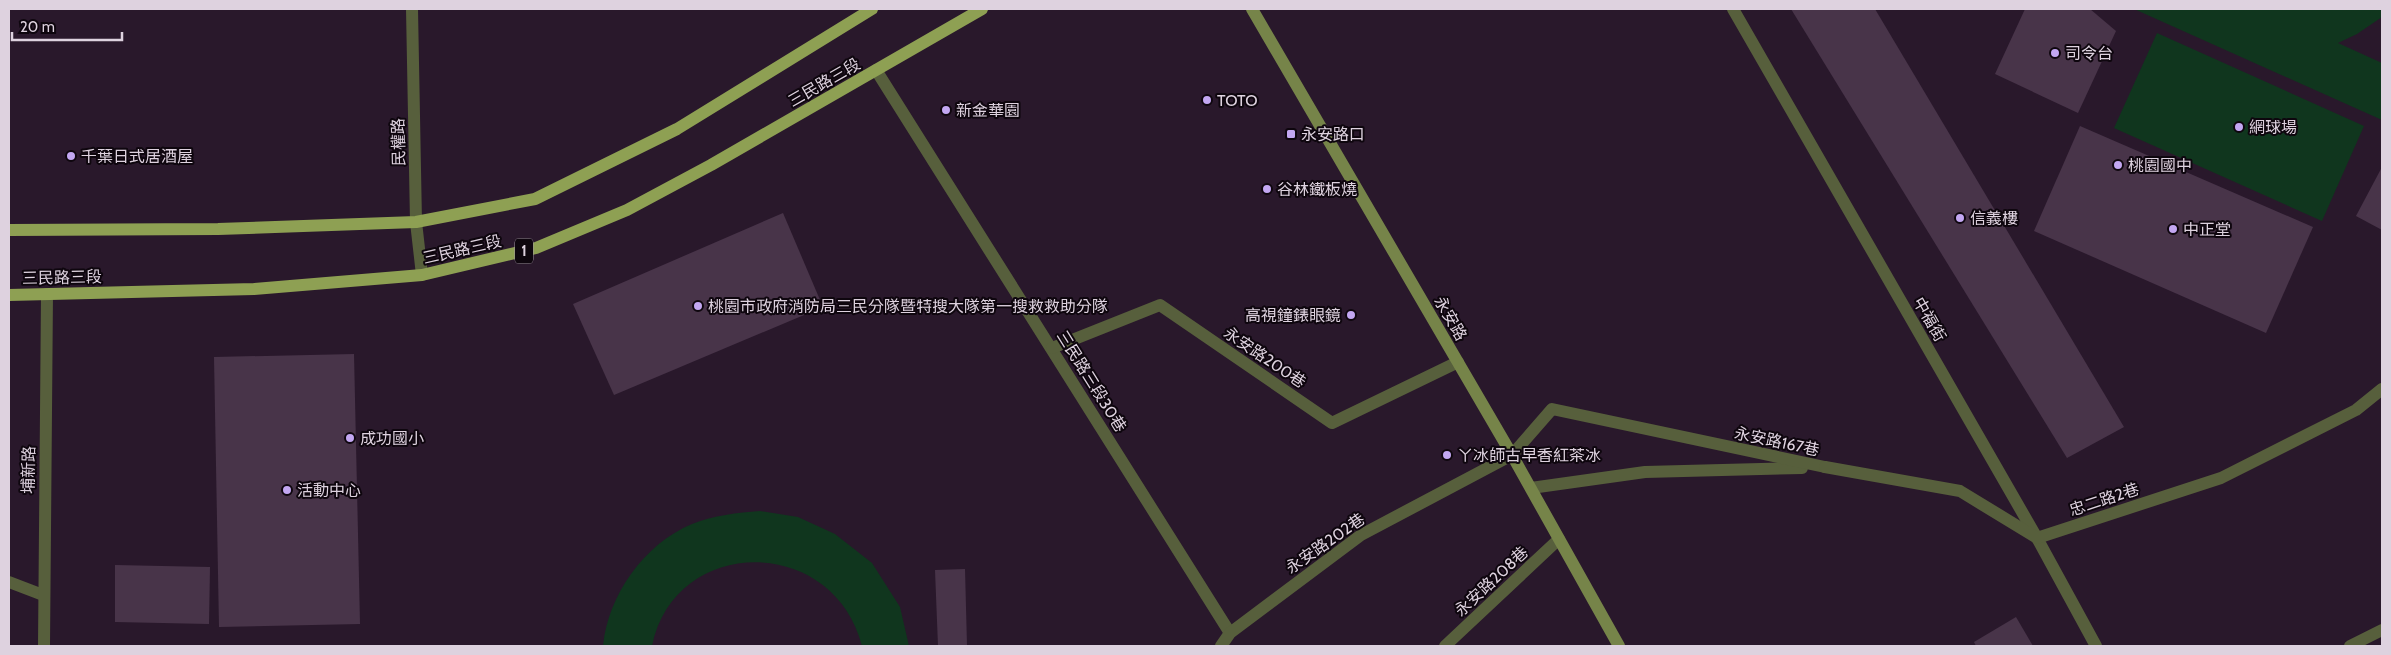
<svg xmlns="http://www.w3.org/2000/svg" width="2391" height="655" viewBox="0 0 2391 655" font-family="Cabin,'Noto Sans TC',sans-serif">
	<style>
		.green { fill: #10361e }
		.building { fill: #483449 }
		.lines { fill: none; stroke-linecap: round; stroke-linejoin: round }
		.service { stroke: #575f3c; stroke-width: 12 }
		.minor { stroke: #575f3c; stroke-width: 12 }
		.secondary { stroke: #768449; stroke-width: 12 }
		.primary { stroke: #8ea053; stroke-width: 12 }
		.poi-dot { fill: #c3a7f2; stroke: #0e060e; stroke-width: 2 }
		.labels { text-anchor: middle; stroke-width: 4; stroke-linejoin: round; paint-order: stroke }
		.shield { fill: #0e060e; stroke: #a095a0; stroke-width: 1 }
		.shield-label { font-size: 15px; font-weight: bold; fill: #ded2df }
		.poi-label { font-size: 16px; fill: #ded2df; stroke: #0e060e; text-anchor: start }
		.street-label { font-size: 16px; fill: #ded2df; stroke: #0e060e }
	</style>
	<rect width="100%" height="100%" fill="#29182b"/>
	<g class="green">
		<polygon points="2134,9 2382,9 2382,17 2357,34 2338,43 2382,63 2382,120"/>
		<polygon points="2157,33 2364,126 2322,221 2114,128"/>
		<path d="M760,511L798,517L835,534L872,563L900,607L909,646H862C833,534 675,535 652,646H603C608,595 644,544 692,524C714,515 737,513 760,511Z"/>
	</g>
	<g class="building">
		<polygon points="1791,9 1875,9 2124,427 2067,458"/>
		<polygon points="2025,9 2090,9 2116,31 2078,113 1995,74"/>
		<polygon points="2080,126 2313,227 2266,333 2034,231"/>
		<polygon points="2382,167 2382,230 2356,216"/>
		<polygon points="783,213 823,307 614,395 573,304"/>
		<polygon points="354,354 360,624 219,627 214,357"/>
		<polygon points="115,565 210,567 209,624 115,622"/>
		<polygon points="965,569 967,646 938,646 935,570"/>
		<polygon points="2016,617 2033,646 1976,646 1974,642"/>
	</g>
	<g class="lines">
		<g class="service">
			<polyline points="876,70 1230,633"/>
			<polyline points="1052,348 1160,305 1332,423 1458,362"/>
			<polyline points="1531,488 1645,472 1802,468"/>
			<polyline points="9,582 43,595"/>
			<polyline points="1221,646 1230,633 1361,535 1512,455 1552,409 1825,467"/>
			<polyline points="1445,646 1559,539"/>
		</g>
		<g class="minor">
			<polyline points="412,9 416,222 422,275"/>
			<polyline points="1733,9 2037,538 2096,646"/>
			<polyline points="1825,467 1960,491 2037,538 2221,478 2356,410 2382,389"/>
			<polyline points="44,646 47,294"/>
			<polyline points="2350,646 2382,630"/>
		</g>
		<polyline class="secondary" points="1252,9 1512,455 1619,646"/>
		<g class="primary">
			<polyline points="9,230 218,229 416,222 535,199 677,129 872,9"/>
			<polyline points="9,295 254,289 422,275 536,248 627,210 711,165 982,9"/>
		</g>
	</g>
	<g class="poi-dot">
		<circle cx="2055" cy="53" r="5"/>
		<circle cx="1207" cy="100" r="5"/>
		<circle cx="946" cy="110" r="5"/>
		<circle cx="2239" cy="127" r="5"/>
		<rect x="1286" y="129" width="10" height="10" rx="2.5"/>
		<circle cx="71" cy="156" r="5"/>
		<circle cx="2118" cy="165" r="5"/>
		<circle cx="1267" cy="189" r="5"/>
		<circle cx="1960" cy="218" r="5"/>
		<circle cx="2173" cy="229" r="5"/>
		<circle cx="698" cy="306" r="5"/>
		<circle cx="1351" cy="315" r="5"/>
		<circle cx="350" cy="438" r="5"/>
		<circle cx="1447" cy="455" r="5"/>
		<circle cx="287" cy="490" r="5"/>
	</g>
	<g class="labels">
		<rect class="shield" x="515" y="238.5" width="18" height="25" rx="4"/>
		<g class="shield-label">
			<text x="524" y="256">1</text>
		</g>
		<g class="poi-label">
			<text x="2065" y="59">司令台</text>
			<text x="1217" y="106">TOTO</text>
			<text x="956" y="116">新金華園</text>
			<text x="2249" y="133">網球場</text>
			<text x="1301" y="140">永安路口</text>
			<text x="81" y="162">千葉日式居酒屋</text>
			<text x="2128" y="171">桃園國中</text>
			<text x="1277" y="195">谷林鐵板燒</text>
			<text x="1970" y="224">信義樓</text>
			<text x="2183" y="235">中正堂</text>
			<text x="708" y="312">桃園市政府消防局三民分隊暨特搜大隊第一搜救救助分隊</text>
			<text x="1341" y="321" text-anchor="end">高視鐘錶眼鏡</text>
			<text x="360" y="444">成功國小</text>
			<text x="1457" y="461">ㄚ冰師古早香紅茶冰</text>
			<text x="297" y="496">活動中心</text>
		</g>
		<g class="street-label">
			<text transform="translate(824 82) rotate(-30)" y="6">三民路三段</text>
			<text transform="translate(398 142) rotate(-91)" y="6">民權路</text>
			<text transform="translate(462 249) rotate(-13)" y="6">三民路三段</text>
			<text transform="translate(62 277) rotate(-1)" y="6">三民路三段</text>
			<text transform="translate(1451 318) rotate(60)" y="6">永安路</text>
			<text transform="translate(1930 319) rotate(60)" y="6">中福街</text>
			<text transform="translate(1265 357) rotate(34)" y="6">永安路200巷</text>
			<text transform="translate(1092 381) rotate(58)" y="6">三民路三段30巷</text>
			<text transform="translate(1777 441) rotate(12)" y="6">永安路167巷</text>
			<text transform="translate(28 470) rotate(-89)" y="6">埔新路</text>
			<text transform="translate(2104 499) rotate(-18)" y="6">忠二路2巷</text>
			<text transform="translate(1325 543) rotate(-35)" y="6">永安路202巷</text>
			<text transform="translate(1491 581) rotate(-43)" y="6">永安路208巷</text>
		</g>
	</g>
	<rect width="2391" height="655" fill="none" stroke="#ded2df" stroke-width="20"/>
	<path d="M12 32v8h110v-8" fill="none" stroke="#ded2df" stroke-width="2.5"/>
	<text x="20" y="32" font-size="15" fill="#ded2df" stroke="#0e060e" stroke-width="4" paint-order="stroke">20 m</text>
</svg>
